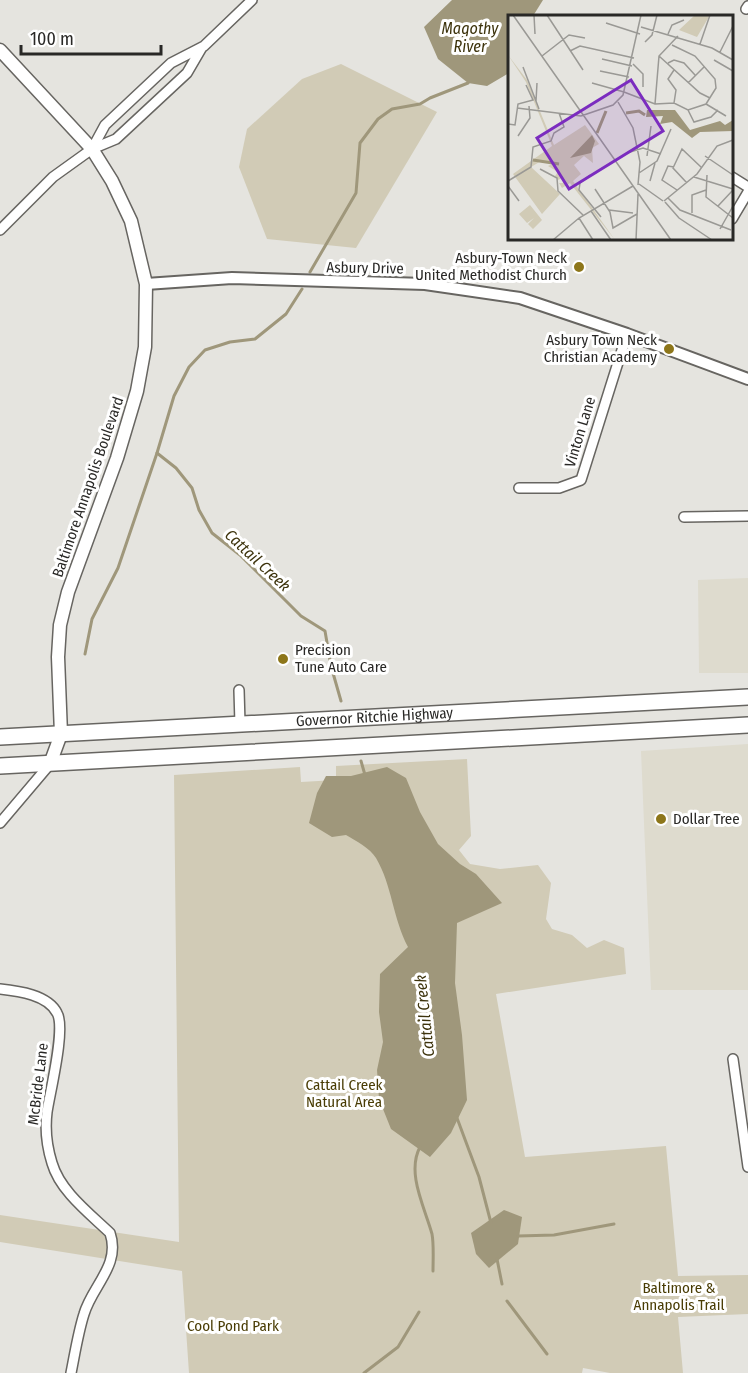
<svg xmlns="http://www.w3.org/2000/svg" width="748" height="1373" viewBox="0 0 748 1373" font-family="'Fira Sans Condensed',sans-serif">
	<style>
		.built { fill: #dedbce }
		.green { fill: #d1cbb6 }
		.water { fill: #9f977b }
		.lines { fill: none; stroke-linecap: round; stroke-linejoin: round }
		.stream { stroke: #9f977b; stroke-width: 3 }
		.minor-casing { stroke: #676561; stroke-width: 12 }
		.tertiary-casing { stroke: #676561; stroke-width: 14 }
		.secondary-casing { stroke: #676561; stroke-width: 15 }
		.trunk-casing { stroke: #676561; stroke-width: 18 }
		.minor { stroke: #fff; stroke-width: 9 }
		.tertiary { stroke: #fff; stroke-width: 10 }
		.secondary { stroke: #fff; stroke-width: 12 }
		.trunk { stroke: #fff; stroke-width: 15 }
		.poi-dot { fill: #8d761a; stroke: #fff; stroke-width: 2 }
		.labels { text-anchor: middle; stroke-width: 6; stroke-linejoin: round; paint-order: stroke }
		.poi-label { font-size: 15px; fill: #292826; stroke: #fff; text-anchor: end }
		.street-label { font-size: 15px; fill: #292826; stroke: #fff }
		.park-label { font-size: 15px; fill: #493c04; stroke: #fff }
		.water-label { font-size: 16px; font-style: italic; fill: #3d330c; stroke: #fff }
		.inset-river { fill: none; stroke: #9f977b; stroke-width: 3 }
		.inset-road { fill: none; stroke: #9a9995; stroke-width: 1.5 }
		.view { fill: #7b2cbf; fill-opacity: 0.15; stroke: #7b2cbf; stroke-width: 3 }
		.inset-edge { fill: none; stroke: #292826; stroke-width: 3 }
	</style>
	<rect width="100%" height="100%" fill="#e5e4df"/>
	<g class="built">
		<polygon points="748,578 748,673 699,673 698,580"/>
		<polygon points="748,744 748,990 651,990 641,751"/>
	</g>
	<g class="green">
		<polygon points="341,64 437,112 356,248 267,239 239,167 247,129 302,79"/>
		<polygon points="467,759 471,836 459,850 470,864 500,869 538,865 551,883 546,919 552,929 572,935 587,948 604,940 624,948 626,974 496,994 525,1157 666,1146 678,1276 748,1275 748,1314 678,1317 683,1373 610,1373 583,1368 582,1373 189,1373 182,1271 0,1242 0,1215 179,1242 174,775 300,767 301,782 336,780 336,766"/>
	</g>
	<g class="water">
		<polygon points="452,0 543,0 533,16 510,16 509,73 487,86 468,83 438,59 424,27"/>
		<path d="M387,767L406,778L420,812L438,844L460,864L476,874L502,903L457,923L455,983L462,1035L467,1100L451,1133L430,1157L391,1129L379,1099L377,1070L383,1042L379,1012L380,974L408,947C393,919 392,885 376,858C370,848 356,841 346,835L332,837L309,823L317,793L326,776H351Z"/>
		<polygon points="504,1210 522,1217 518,1244 489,1268 476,1254 471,1233"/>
	</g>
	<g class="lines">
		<g class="stream">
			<polyline points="310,272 356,193 360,143 378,119 392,109 420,104 430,98 468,83"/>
			<polyline points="157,453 176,468 192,488 199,510 212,533 240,555 301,616 325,631 331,666 341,701"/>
			<polyline points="85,654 92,619 118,568 157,453 174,396 189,367 205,350 230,342 255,339 286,314 302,289"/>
			<polyline points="361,761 365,775"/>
			<polyline points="457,1118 479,1177 491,1223"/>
			<path d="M420,1147C406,1173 425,1208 432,1234C434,1245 433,1259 433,1271"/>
			<polyline points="518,1236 554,1235 614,1224"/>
			<polyline points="497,1259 502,1284"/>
			<polyline points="507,1301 547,1354"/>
			<polyline points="364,1373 398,1347 419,1312"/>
		</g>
		<g class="minor-casing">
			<g id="minor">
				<polyline points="746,9 748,6"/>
				<polyline points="92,149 105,125 171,63 204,46 252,0"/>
				<polyline points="732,177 748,187"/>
				<polyline points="732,219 748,192"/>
				<polyline points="0,230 53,177 92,149 116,139 187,73 201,49"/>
				<polyline points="519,488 559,488 581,480 627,334"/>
				<polyline points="684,517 748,516"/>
				<polyline points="239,690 240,724"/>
				<polyline points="0,823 50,764"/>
				<path d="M0,989C19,991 48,995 57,1013C66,1028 50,1092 47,1112C45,1128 47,1147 52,1163C60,1191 89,1213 110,1233C121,1265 92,1286 84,1314C78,1333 75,1353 71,1373"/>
				<polyline points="733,1059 748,1167"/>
			</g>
		</g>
		<g class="tertiary-casing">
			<polyline id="tertiary" points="146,284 232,278 425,284 520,298 627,334 748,379"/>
		</g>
		<g class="secondary-casing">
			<polyline id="secondary" points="0,50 92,149 112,181 131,221 146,284 145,347 137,391 117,458 68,592 60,625 58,657 61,734 50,764"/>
		</g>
		<g class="trunk-casing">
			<g id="trunk">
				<path id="s1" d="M0,737L748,697"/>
				<polyline points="0,766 748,725"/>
			</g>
		</g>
		<use href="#minor" class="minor"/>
		<use href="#tertiary" class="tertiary"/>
		<use href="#secondary" class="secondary"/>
		<use href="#trunk" class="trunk"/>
	</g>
	<g class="poi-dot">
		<circle cx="579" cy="267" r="6"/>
		<circle cx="669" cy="349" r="6"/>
		<circle cx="283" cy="659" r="6"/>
		<circle cx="661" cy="819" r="6"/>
	</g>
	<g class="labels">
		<g class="poi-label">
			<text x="567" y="263">Asbury-Town Neck<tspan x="567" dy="17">United Methodist Church</tspan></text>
			<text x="657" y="345">Asbury Town Neck<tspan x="657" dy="17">Christian Academy</tspan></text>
			<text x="295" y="655" text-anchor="start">Precision<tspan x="295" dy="17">Tune Auto Care</tspan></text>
			<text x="673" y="824" text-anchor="start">Dollar Tree</text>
		</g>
		<g class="street-label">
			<text transform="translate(365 268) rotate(1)" y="5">Asbury Drive</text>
			<text transform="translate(580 432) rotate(-73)" y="5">Vinton Lane</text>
			<text transform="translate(88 487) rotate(-71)" y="5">Baltimore Annapolis Boulevard</text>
			<text dy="5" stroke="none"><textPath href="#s1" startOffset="375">Governor Ritchie Highway</textPath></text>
			<text transform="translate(38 1084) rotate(-83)" y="5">McBride Lane</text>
		</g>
		<g class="park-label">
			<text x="344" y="1090">Cattail Creek<tspan x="344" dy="17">Natural Area</tspan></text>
			<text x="679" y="1293">Baltimore &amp;<tspan x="679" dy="17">Annapolis Trail</tspan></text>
			<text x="233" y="1331">Cool Pond Park</text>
		</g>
		<g class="water-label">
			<text x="470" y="34">Magothy<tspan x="470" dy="18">River</tspan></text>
			<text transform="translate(258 560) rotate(43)" y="6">Cattail Creek</text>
			<text transform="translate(424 1016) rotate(-96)" y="6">Cattail Creek</text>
		</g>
	</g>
	<g transform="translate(508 15)">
		<rect width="225" height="225" fill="#e5e4df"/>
		<path d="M187,0H202L189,22L171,15ZM0,40L19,65L46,130L77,110L91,129L84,133L85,148L76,141L66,150L73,159L65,166L107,225L62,168L54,173L51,168H55L54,163L50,165L47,161L50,157L40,151L44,149L33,146L23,152L52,179L34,199L5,159L44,131L18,67ZM22,190L34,205L25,214L20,209L26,203L19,208L11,199Z" fill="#d1cbb6"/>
		<path d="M139,95H167L182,115L212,106L217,110L225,105V116L192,117L184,123L164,107L152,109L155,101L138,102ZM84,120L87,126L83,138L62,143Z" fill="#9f977b"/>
		<path class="inset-river" d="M118,98L131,96L137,100M89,118L98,96M25,145L51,149"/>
		<path class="inset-road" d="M5,0L163,225M26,0L27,19M39,0L75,55M98,8L132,19M133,12L204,33L225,45M160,19L164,10L176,5M137,27L144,20L149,0M192,29L202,0M62,36L72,31L126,43M212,37L225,11M34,41L61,20L77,23M151,41L192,78L202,83M94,44L124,51M206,45L225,56M160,48L166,45L176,48L187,60M125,49L135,59V72M15,52L31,94M92,56L121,62M84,68L116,77M180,68L196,52M116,77L147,89L166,88L180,95L198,89L208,73L207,64L187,41L164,30M28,86L29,68M110,87L125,113L132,147L130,170M166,88L168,75L160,64L166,55M147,89L151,41L170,21M198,89L218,101M9,93L73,101M180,95L186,107L203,102L210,95M73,101L105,90L115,80L133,0M0,109L7,110L10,89L25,85L18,70M10,121L22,103L21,91M119,138L135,133L153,139M139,141L143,111M197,141L225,160M166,152L160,151L154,165L169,175M32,154L49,163L50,176L75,200M131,158L149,146L163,114M82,160L72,168L71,175L93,202M199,160L198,182L225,203M186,162L225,174M0,166L23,152L25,132L43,126L46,118L56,112L51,98M142,166L147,148M179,168L165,153L174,134L194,153M131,169L155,186M0,171L11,186M87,174L102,197L105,213L129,199M160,183L172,195L223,215M156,186L189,159L209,131L225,125M157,187L171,203L204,225M210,191L225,175M101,195L125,198M83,196L103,225M184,198V180L198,175M71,203L85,225M212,214L225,191M45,225L71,203L125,171M128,225L130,179"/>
		<path class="view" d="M123,65L155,116L61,174L29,123Z"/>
		<rect width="225" height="225" class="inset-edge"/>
	</g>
	<path d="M21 45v9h140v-9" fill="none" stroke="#292826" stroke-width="3"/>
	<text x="30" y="45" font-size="18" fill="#292826" stroke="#ffffff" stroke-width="4.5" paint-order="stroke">100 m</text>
</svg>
